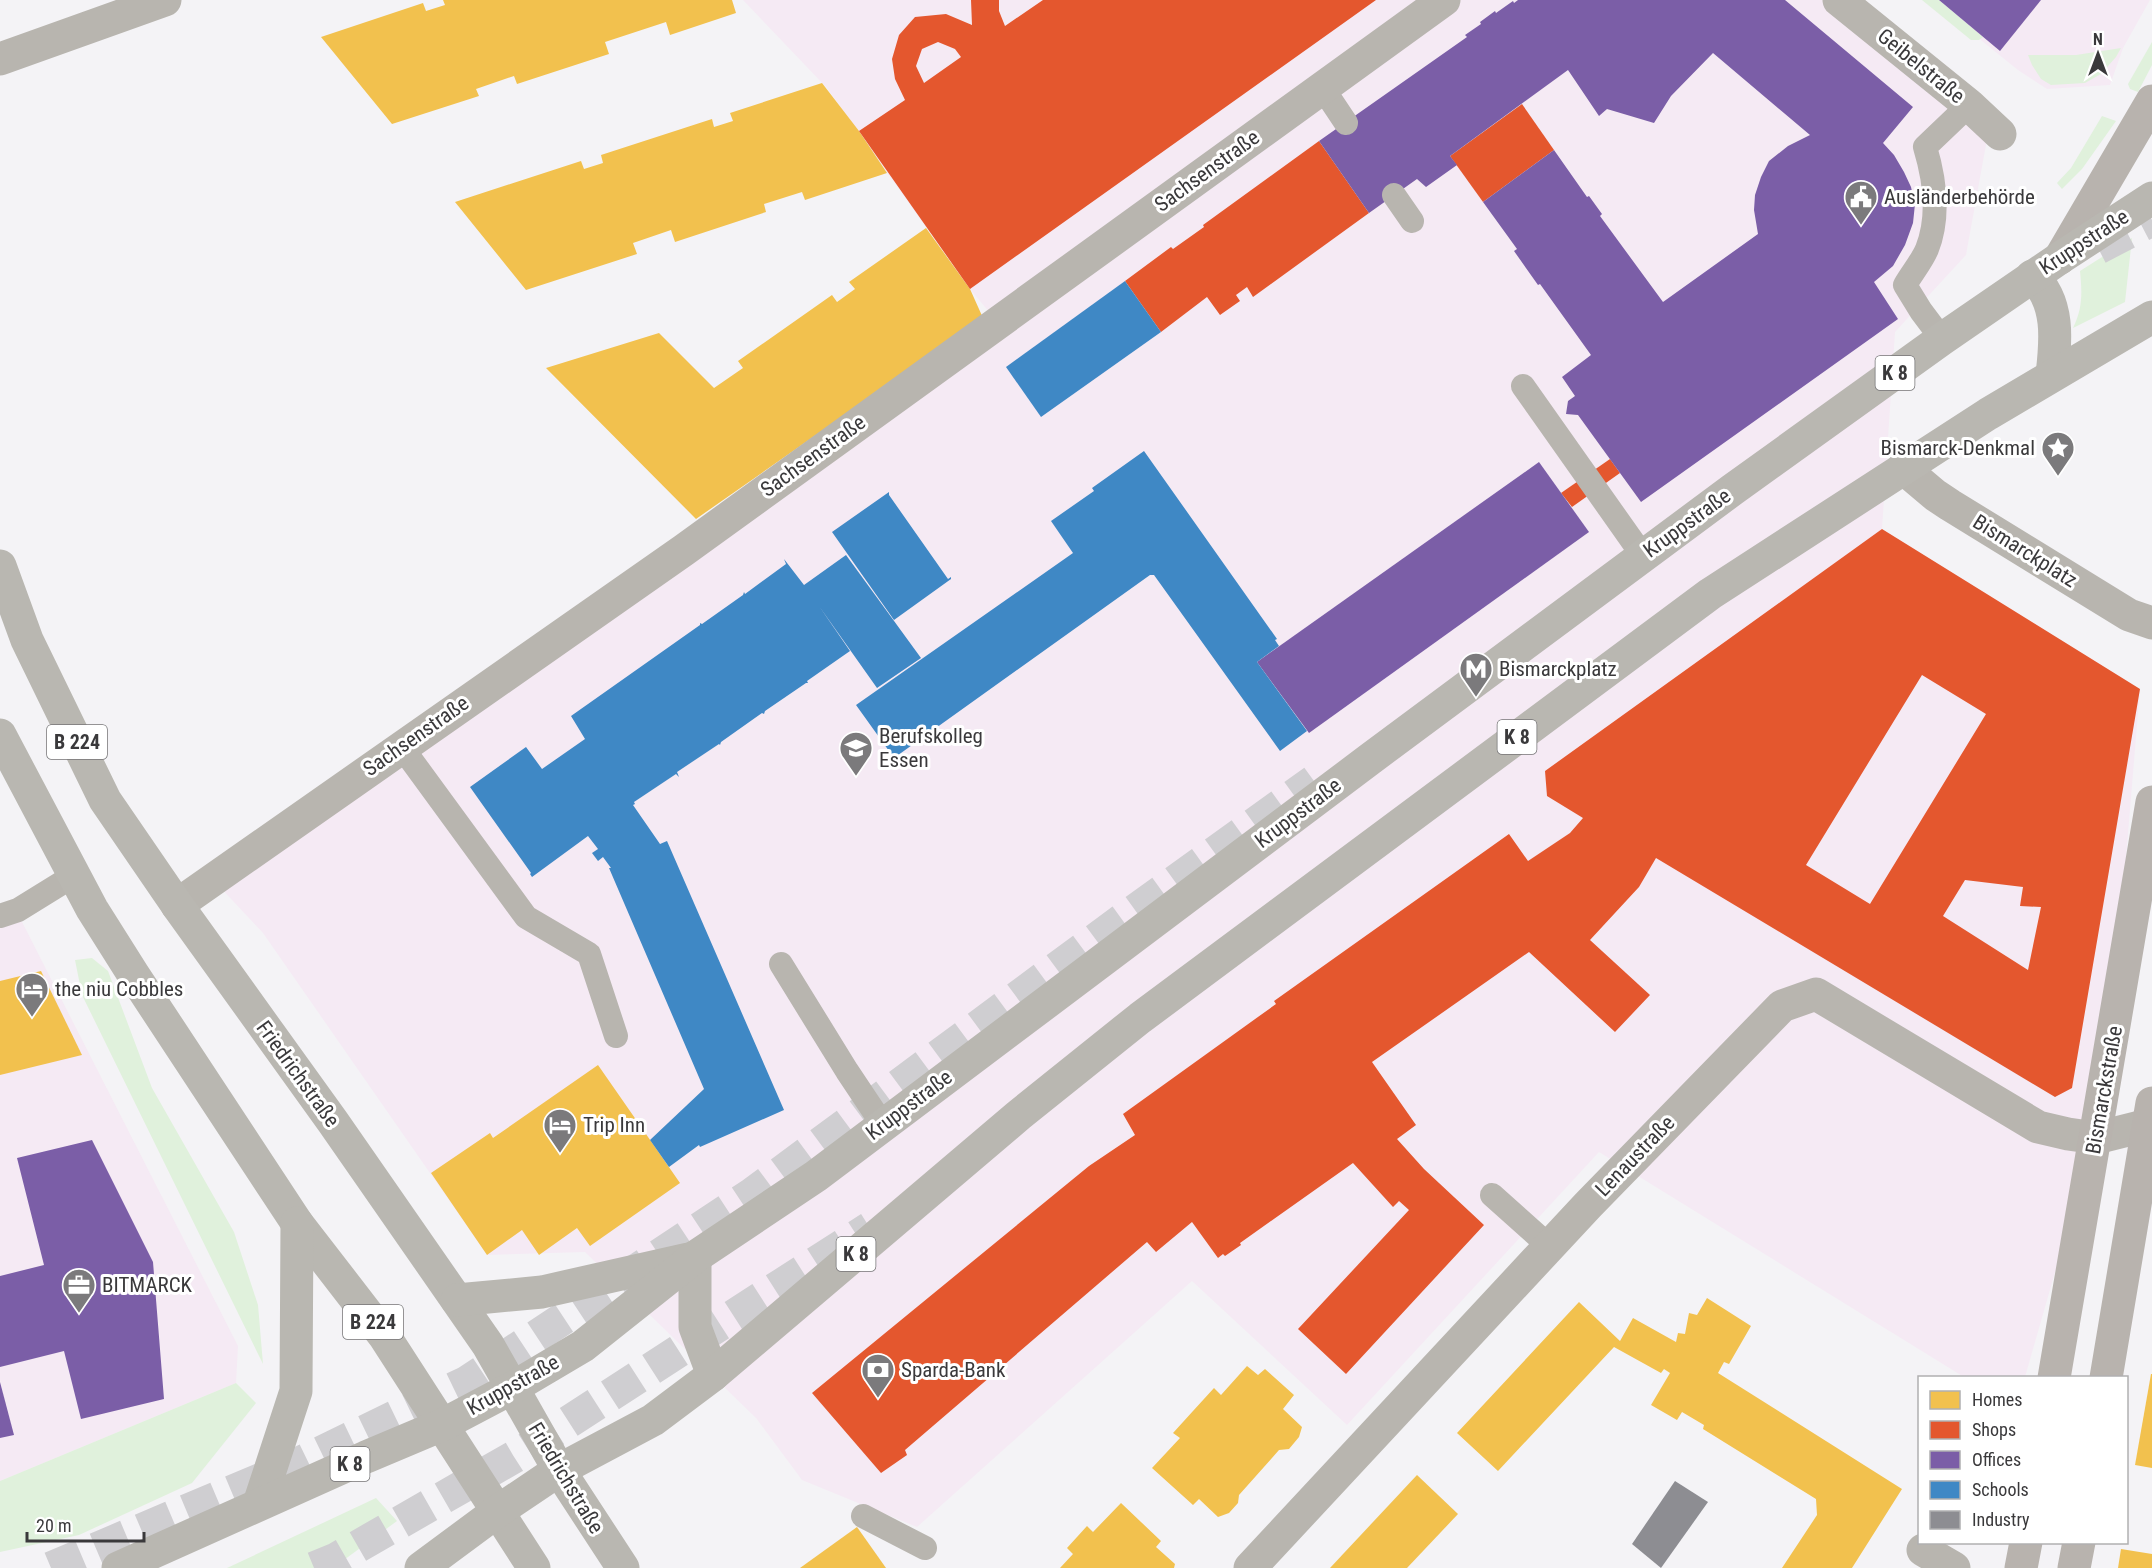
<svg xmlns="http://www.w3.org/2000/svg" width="2152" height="1568" viewBox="0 0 2152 1568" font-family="'Roboto Condensed',sans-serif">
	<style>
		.commercial { fill: #f5eaf4 }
		.green { fill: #e0f1dc }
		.homes { fill: #f2c14e }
		.shops { fill: #e4572e; fill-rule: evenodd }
		.offices { fill: #7b5ea7 }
		.schools { fill: #3f88c5 }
		.industry { fill: #8d8d92 }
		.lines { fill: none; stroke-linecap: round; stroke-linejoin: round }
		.highway-tunnel { stroke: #cfced1; stroke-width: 33; stroke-dasharray: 33 16; stroke-linecap: butt }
		.lane { stroke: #b8b5af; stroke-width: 24 }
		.street { stroke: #b8b5af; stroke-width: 33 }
		.secondary { stroke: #b8b3ae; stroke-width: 33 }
		.primary { stroke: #b9b7b1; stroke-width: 33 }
		.labels { text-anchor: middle; stroke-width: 6; stroke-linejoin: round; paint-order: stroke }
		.shield { fill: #fff; stroke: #757476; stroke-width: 1.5 }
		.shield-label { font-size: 20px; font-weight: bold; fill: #3a393b }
		.street-label { font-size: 21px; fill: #3a393b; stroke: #fff }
		.poi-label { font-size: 21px; fill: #3a393b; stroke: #fff; text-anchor: start }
	</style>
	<rect width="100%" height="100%" fill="#f4f3f6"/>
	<g class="commercial">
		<polygon points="743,0 1822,0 1987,139 1966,255 1895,332 1882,529 2140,689 2112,1026 2092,1143 2025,1377 1964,1377 1599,1152 1347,1425 1192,1281 917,1527 802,1480 756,1418 585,1252 487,1255 263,933 218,885 995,319 970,289 827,88"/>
		<polygon points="1931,0 2150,0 2123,48 2110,85 2047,89 2018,70"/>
		<polygon points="20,918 238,1346 236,1383 0,1481 0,923"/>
	</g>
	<g class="green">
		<polygon points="1922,0 1939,0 1983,37 1979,40 1971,40"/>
		<polygon points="2152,42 2152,65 2138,92 2130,89 2128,84"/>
		<polygon points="2121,48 2116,57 2101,74 2085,83 2051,85 2041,79 2032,65 2028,55 2076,55"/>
		<polygon points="2102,116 2116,121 2082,169 2062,189 2057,183 2071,168"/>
		<path d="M2132,238L2125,302L2073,328C2083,308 2082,292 2080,271Z"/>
		<polygon points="92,958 108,971 152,1088 234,1232 258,1305 263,1364 82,995 75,960"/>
		<polygon points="236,1383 256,1403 192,1483 79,1535 0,1552 0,1481"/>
		<polygon points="376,1498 397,1521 333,1568 227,1568"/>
	</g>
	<g class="homes">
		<polygon points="443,0 732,0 736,13 670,35 666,22 605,42 609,54 517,84 514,76 476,89 479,96 392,124 321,37 423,3 426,11 445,5"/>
		<polygon points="822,83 859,131 887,173 805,200 802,192 764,204 766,212 675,242 671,230 633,243 637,254 526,290 455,202 581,161 584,169 603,163 601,155 712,119 714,127 733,121 730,113"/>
		<polygon points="926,228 970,289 983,318 696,519 546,368 659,333 714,388 743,368 738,361 832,295 837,302 855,289 849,282"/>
		<polygon points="41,971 82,1055 0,1075 0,981"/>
		<polygon points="598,1065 680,1183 590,1246 577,1228 539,1255 522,1230 487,1255 431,1173 490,1133 493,1138"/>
		<polygon points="1707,1298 1751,1326 1729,1364 1724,1362 1718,1373 1902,1489 1852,1568 1782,1568 1817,1515 1816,1499 1703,1429 1704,1425 1682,1412 1677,1420 1651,1405 1670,1373 1664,1369 1661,1373 1614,1347 1498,1471 1457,1433 1579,1302 1620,1341 1633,1318 1676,1342 1678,1333 1685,1334 1689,1313 1697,1315"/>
		<polygon points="1247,1366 1258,1375 1265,1369 1294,1395 1283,1409 1302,1427 1299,1437 1289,1449 1279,1450 1239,1495 1238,1503 1229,1513 1218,1517 1199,1499 1193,1505 1152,1468 1180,1438 1173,1433 1193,1411 1214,1388 1221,1395"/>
		<polygon points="2151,1374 2152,1374 2152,1468 2135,1465"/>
		<polygon points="1417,1475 1458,1514 1407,1568 1330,1568"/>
		<polygon points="1121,1503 1161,1541 1156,1547 1175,1564 1174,1568 1060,1568 1073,1554 1067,1548 1087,1526 1093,1532"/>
		<polygon points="857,1527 886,1568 800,1568"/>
		<polygon points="2121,1549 2152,1554 2152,1568 2118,1568"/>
	</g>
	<g class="shops">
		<path d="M971,0H999V11L1005,26L1043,0H1376L970,289L859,131L905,100L895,79L892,59L899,35L915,17L946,14L972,25ZM938,42L955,49L961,57L924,83L916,66L922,49Z"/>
		<polygon points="1522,104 1554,150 1483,202 1450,156"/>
		<polygon points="1319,141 1369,213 1253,297 1247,287 1236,295 1240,301 1220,315 1207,297 1161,332 1125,281 1171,247 1173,249 1204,227 1203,225"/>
		<polygon points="1610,459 1620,473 1572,507 1561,493"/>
		<path d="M1882,529L2140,689L2072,1088L2055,1097L1656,858L1639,887L1590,940L1650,995L1615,1032L1529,952L1372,1062L1416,1125L1397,1139L1424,1169L1484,1225L1346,1374L1298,1329L1409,1210L1399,1201L1393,1207L1353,1163L1240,1243L1241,1245L1225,1256L1223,1254L1218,1258L1192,1222L1156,1252L1147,1242L905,1450L907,1455L881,1473L812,1393L1089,1166L1135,1135L1123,1114L1276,1004L1274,1001L1509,834L1528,861L1570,833L1583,818L1547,796L1545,771ZM1922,675L1986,714L1870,904L1806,865ZM1965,880L2023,887L2020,906L2041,907L2028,970L1943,916Z"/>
	</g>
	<g class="offices">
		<polygon points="1518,0 1785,0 1913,107 1883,143 1894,155 1904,172 1911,187 1915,204 1913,223 1905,245 1893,266 1874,282 1898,319 1641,502 1578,415 1566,414 1568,401 1575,396 1562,377 1591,355 1540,284 1538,285 1514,251 1517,249 1483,202 1554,150 1587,197 1589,196 1602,214 1600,216 1663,302 1758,234 1754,210 1755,195 1761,177 1769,161 1788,146 1810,135 1713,53 1671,96 1654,123 1607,109 1599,116 1568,70 1450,156 1457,165 1426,187 1417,179 1369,213 1319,141 1467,37 1465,35 1481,24 1480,22 1495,11 1496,13 1513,1 1514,3"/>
		<polygon points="1939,0 2041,0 2000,51"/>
		<polygon points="1539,462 1589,532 1309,733 1257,662"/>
		<polygon points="92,1140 153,1262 164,1399 81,1419 64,1351 0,1367 0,1276 44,1265 17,1158"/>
		<polygon points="0,1382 14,1435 0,1438"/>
	</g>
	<g class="schools">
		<polygon points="1125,281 1161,332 1041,417 1006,367"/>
		<polygon points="1144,451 1277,639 1275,640 1279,646 1257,662 1307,731 1280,751 1154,575 1150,575 894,758 856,705 1073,553 1051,521 1094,491 1092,488"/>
		<polygon points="889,492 889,495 948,579 951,577 951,579 894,620 832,532"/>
		<polygon points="846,555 921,658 877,688 819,606 850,651 807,681 808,683 806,683 765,711 764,714 762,713 721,742 720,745 719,744 677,772 679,777 676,774 634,802 635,804 633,805 660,844 667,841 784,1110 700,1147 699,1145 669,1167 650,1140 704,1089 609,868 611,868 603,857 598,861 592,853 598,849 588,836 532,877 530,874 531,873 470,787 526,747 542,769 585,739 571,716 700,625 700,623 702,624 743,595 744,592 745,594 786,564 784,559 804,585"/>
	</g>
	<polygon class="industry" points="1675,1481 1708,1502 1661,1568 1632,1544"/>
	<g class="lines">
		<g class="highway-tunnel">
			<polyline points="2098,248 2152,220"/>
			<polyline points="51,1568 297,1464 467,1382 752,1194 1122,920 1314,781"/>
			<polyline points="314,1568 336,1559 514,1457 870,1228"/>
		</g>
		<g class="lane">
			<polyline points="1322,87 1346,123"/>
			<polyline points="1394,195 1412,221"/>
			<path d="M1942,339L1921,311L1905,285C1912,273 1922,261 1927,249C1940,216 1935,180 1925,147L1969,105"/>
			<polyline points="1523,386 1643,556"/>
			<polyline points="401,746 526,917 589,954 616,1036"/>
			<polyline points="0,916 18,910 73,876"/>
			<polyline points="781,964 847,1071 883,1125"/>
			<polyline points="1492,1195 1549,1246"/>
			<polyline points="863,1516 925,1548"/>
		</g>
		<g class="street">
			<polyline points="1839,0 1969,105 2000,134"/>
			<polyline points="0,59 165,0"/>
			<polyline points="1903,468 1935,495 1950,505 2129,615 2152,623"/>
			<polyline points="177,905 684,550 1444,0"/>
			<polyline points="1923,1550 1954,1568"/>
			<polyline points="1250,1568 1588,1205 1782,1006 1816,994 2038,1127 2068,1134 2096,1138 2148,1125 2152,1122"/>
		</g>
		<g class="secondary">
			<polyline points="2060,258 2152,101"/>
			<polyline points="2054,1378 2152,802"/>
			<polyline points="2106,1378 2152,1103"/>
			<polyline points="2021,1568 2026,1542"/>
			<polyline points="2074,1568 2079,1542"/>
		</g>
		<g class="primary">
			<path d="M2032,276C2060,301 2056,341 2052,375"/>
			<polyline points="0,566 27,640 105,800 177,905 333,1122 488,1345 559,1470 623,1568"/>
			<polyline points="0,735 92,909 133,974 297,1223 385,1337 534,1568"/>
			<polyline points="695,1257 695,1327 713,1375"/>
			<polyline points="457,1300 542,1292 688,1259"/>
			<polyline points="259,1504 296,1391 297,1223"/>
			<polyline points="118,1568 366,1457 442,1425 512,1388 583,1346 695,1257 816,1176 1370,759 1732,490 1942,339 2060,258 2152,198"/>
			<polyline points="421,1568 498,1511 559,1470 653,1420 713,1375 1019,1115 1140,1018 1710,594 1988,414 2152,317"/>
		</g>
	</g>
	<defs>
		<g id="civic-pin" transform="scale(1.725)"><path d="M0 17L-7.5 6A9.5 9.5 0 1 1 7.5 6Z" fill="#7b7a7c" stroke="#fff"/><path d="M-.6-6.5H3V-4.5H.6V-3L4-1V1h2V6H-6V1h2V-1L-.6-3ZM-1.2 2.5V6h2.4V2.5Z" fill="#fff"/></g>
		<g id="sight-pin" transform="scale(1.725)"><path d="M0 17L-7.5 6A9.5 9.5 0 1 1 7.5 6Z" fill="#7b7a7c" stroke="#fff"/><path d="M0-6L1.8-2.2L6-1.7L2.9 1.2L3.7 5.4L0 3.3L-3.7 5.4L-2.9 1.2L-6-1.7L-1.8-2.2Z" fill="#fff"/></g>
		<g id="metro-pin" transform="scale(1.725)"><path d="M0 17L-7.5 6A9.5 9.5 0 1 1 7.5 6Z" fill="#7b7a7c" stroke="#fff"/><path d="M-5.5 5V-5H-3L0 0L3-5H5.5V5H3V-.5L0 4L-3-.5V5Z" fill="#fff"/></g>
		<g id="school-pin" transform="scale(1.725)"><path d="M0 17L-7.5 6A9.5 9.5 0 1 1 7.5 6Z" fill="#7b7a7c" stroke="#fff"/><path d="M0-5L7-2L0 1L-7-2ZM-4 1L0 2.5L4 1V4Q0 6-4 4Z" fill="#fff"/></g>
		<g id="hotel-pin" transform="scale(1.725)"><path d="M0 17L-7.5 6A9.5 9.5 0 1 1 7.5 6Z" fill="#7b7a7c" stroke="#fff"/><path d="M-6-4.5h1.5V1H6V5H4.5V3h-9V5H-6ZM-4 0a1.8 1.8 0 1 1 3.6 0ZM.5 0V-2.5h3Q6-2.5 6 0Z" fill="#fff"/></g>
		<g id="office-pin" transform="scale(1.725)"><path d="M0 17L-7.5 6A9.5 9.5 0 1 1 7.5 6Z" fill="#7b7a7c" stroke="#fff"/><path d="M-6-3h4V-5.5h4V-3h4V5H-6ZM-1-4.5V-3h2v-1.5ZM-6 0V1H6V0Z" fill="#fff"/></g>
		<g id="bank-pin" transform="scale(1.725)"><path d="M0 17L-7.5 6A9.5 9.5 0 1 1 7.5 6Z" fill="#7b7a7c" stroke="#fff"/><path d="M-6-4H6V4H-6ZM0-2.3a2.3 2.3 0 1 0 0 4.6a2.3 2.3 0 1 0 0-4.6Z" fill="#fff"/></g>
	</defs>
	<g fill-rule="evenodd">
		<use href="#civic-pin" x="1861" y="197"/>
		<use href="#sight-pin" x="2058" y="448"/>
		<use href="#metro-pin" x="1476" y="669"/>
		<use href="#school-pin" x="856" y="748"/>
		<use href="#hotel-pin" x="32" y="989"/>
		<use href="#hotel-pin" x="560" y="1125"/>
		<use href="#office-pin" x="79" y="1285"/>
		<use href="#bank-pin" x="878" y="1370"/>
	</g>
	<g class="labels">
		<g class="shield">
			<rect x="1875.5" y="356" width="39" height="34" rx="4.5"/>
			<rect x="1497.5" y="720" width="39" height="34" rx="4.5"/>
			<rect x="47" y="725" width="60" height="34" rx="4.5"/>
			<rect x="836.5" y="1237" width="39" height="34" rx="4.5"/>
			<rect x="343" y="1305" width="60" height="34" rx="4.5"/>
			<rect x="330.5" y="1447" width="39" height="34" rx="4.5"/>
		</g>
		<g class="shield-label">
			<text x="1895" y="380">K 8</text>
			<text x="1517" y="744">K 8</text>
			<text x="77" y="749">B 224</text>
			<text x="856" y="1261">K 8</text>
			<text x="373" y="1329">B 224</text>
			<text x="350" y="1471">K 8</text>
		</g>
		<g class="street-label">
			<text transform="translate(1921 66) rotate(39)" y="7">Geibelstraße</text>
			<text transform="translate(1207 171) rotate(-36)" y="7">Sachsenstraße</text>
			<text transform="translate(2084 242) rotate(-33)" y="7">Kruppstraße</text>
			<text transform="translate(813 456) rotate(-36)" y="7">Sachsenstraße</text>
			<text transform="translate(1687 523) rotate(-36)" y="7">Kruppstraße</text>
			<text transform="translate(2025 551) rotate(32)" y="7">Bismarckplatz</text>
			<text transform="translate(416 736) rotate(-35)" y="7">Sachsenstraße</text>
			<text transform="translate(1298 813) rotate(-37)" y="7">Kruppstraße</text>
			<text transform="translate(298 1074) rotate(54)" y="7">Friedrichstraße</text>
			<text transform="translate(2104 1090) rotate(-80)" y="7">Bismarckstraße</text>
			<text transform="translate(909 1105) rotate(-37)" y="7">Kruppstraße</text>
			<text transform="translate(1635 1156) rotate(-46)" y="7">Lenaustraße</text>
			<text transform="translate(513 1385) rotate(-29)" y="7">Kruppstraße</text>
			<text transform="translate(566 1478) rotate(59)" y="7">Friedrichstraße</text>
		</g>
		<g class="poi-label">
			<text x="1884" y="204">Ausländerbehörde</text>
			<text x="2035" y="455" text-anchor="end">Bismarck-Denkmal</text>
			<text x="1499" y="676">Bismarckplatz</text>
			<text x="879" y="743">Berufskolleg<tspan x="879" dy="24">Essen</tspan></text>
			<text x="55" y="996">the niu Cobbles</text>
			<text x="583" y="1132">Trip Inn</text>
			<text x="102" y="1292">BITMARCK</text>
			<text x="901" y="1377">Sparda-Bank</text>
		</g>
	</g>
	<rect x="1918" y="1376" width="210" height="168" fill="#ffffff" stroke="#b0b0b1" stroke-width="1.5"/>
	<rect x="1930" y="1391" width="30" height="18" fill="#f2c14e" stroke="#b0b0b1" stroke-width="1.5"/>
	<text x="1972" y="1406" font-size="18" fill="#3a393b">Homes</text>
	<rect x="1930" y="1421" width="30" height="18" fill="#e4572e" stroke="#b0b0b1" stroke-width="1.5"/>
	<text x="1972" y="1436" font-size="18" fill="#3a393b">Shops</text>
	<rect x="1930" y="1451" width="30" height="18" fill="#7b5ea7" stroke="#b0b0b1" stroke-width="1.5"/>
	<text x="1972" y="1466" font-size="18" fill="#3a393b">Offices</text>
	<rect x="1930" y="1481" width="30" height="18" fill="#3f88c5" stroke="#b0b0b1" stroke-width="1.5"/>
	<text x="1972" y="1496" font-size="18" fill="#3a393b">Schools</text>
	<rect x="1930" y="1511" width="30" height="18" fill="#8d8d92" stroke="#b0b0b1" stroke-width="1.5"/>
	<text x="1972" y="1526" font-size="18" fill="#3a393b">Industry</text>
	<g transform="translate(2098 54)" stroke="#ffffff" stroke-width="4.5" paint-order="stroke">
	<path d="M0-4.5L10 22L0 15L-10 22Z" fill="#3a393b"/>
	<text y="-9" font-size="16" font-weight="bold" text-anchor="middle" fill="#3a393b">N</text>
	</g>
	<path d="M27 1532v9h117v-9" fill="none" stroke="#3a393b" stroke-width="3"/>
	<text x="36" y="1532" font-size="18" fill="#3a393b" stroke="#ffffff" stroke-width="4.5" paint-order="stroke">20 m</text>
</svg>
